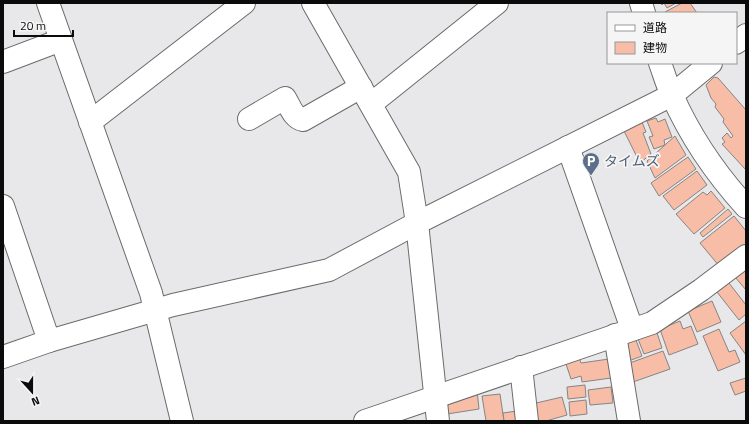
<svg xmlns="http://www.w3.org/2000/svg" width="749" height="424" viewBox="0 0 749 424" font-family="'Titillium Web','Noto Sans JP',sans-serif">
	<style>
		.building { fill: #f8bda7; stroke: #868584 }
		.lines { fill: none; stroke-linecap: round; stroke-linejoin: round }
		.minor-casing { stroke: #6b6b6c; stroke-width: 24 }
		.minor { stroke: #fff; stroke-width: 22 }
		.labels { text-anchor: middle; stroke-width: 3.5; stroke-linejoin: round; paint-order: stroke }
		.service-label { font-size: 14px; fill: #4e5e75; stroke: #f5f5f6; text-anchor: start }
	</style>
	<rect width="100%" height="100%" fill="#e8e7e9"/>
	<g class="building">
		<polygon points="661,3 676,3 667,8 664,3 662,5"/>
		<polygon points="682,3 690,3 697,13 665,13 665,12"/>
		<polygon points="714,77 718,78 746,110 746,170 722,144 725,142 722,138 727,133 731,138 733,136 723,122 724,119 715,107 716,104 711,98 706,85"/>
		<polygon points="656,118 658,122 665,119 672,137 664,140 665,145 654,149 649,137 653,136 647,121"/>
		<polygon points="642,122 646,132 643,133 651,154 640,163 624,131"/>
		<polygon points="675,136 686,155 655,178 647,161"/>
		<polygon points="688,157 696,169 659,196 651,183"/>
		<polygon points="697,171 707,185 674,210 663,196"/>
		<polygon points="711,191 725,208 694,234 676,214 703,192 707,195"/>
		<polygon points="728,209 732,214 703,237 700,233"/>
		<polygon points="734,216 746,231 746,244 720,267 700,243"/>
		<polygon points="746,268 746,290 735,277"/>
		<polygon points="729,283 746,305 746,314 739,320 717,292"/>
		<polygon points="712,301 721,322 697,332 688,311"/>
		<polygon points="680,321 683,329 691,326 698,344 669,355 660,329"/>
		<polygon points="746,321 746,355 730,333"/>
		<polygon points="655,327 662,348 644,354 636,334"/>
		<polygon points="719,329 729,352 735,350 740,362 718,371 703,336"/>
		<polygon points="634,335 642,356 626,362 621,340"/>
		<polygon points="663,351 670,369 633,382 627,364"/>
		<polygon points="579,357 581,363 609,359 611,378 582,382 581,376 571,379 565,361"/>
		<polygon points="746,378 746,391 735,395 730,383"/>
		<polygon points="585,385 586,397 568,399 567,387"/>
		<polygon points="611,387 613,403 590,405 588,390"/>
		<polygon points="477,390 479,409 447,414 444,400"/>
		<polygon points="500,394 504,421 486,421 482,396"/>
		<polygon points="562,397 567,415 546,421 536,421 532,404"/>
		<polygon points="586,400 587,414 570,416 569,402"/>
		<polygon points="517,411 519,421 504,421 503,413"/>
	</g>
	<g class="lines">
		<g class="minor-casing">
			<g id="minor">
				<polyline points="48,3 151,293 182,421"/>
				<polyline points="313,3 409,172 417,223 438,421"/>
				<polyline points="641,3 644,13"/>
				<polyline points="736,43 746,35"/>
				<polyline points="3,62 61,40"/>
				<path d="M660,63C664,74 667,85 672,95C690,136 716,174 746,207"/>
				<polyline points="371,104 497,3"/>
				<path d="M249,119L285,98C290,106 293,118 303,120L361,87"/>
				<polyline points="90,122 244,3"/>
				<polyline points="568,147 632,329"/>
				<polyline points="3,206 49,341"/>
				<polyline points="615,335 629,421"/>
				<polyline points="3,357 49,341 173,305 329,270 417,223 672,95 711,63"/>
				<polyline points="521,367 527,421"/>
				<polyline points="365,421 652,323 701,290 746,256"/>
			</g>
		</g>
		<use href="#minor" class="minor"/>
	</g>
	<defs>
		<g id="parking-pin" transform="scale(0.9)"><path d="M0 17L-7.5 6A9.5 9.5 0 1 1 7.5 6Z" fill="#5c6f8a" stroke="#f5f5f6"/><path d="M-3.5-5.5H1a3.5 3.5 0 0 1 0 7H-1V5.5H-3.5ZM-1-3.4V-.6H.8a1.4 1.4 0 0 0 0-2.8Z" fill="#fff"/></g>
	</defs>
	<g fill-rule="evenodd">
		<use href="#parking-pin" x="591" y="161"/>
	</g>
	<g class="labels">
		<g class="service-label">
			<text x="604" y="166">タイムズ</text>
		</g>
	</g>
	<rect width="749" height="424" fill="none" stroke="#0b0b0b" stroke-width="8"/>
	<rect x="607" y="12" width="130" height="52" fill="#f5f5f6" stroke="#979798"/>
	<rect x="615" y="25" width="20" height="6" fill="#ffffff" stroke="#979798"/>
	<text x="643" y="32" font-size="12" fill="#0b0b0b">道路</text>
	<rect x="615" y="42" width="20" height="12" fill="#f8bda7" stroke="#979798"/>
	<text x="643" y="52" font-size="12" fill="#0b0b0b">建物</text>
	<g transform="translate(32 392) rotate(159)" stroke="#f5f5f6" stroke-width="3" paint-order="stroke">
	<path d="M0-3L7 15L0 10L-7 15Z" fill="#0b0b0b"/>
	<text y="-6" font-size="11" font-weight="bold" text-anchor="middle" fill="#0b0b0b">N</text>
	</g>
	<path d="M14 30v6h59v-6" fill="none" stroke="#0b0b0b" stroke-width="2"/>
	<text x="20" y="30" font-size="12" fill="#0b0b0b" stroke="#f5f5f6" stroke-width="3" paint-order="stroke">20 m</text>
</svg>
